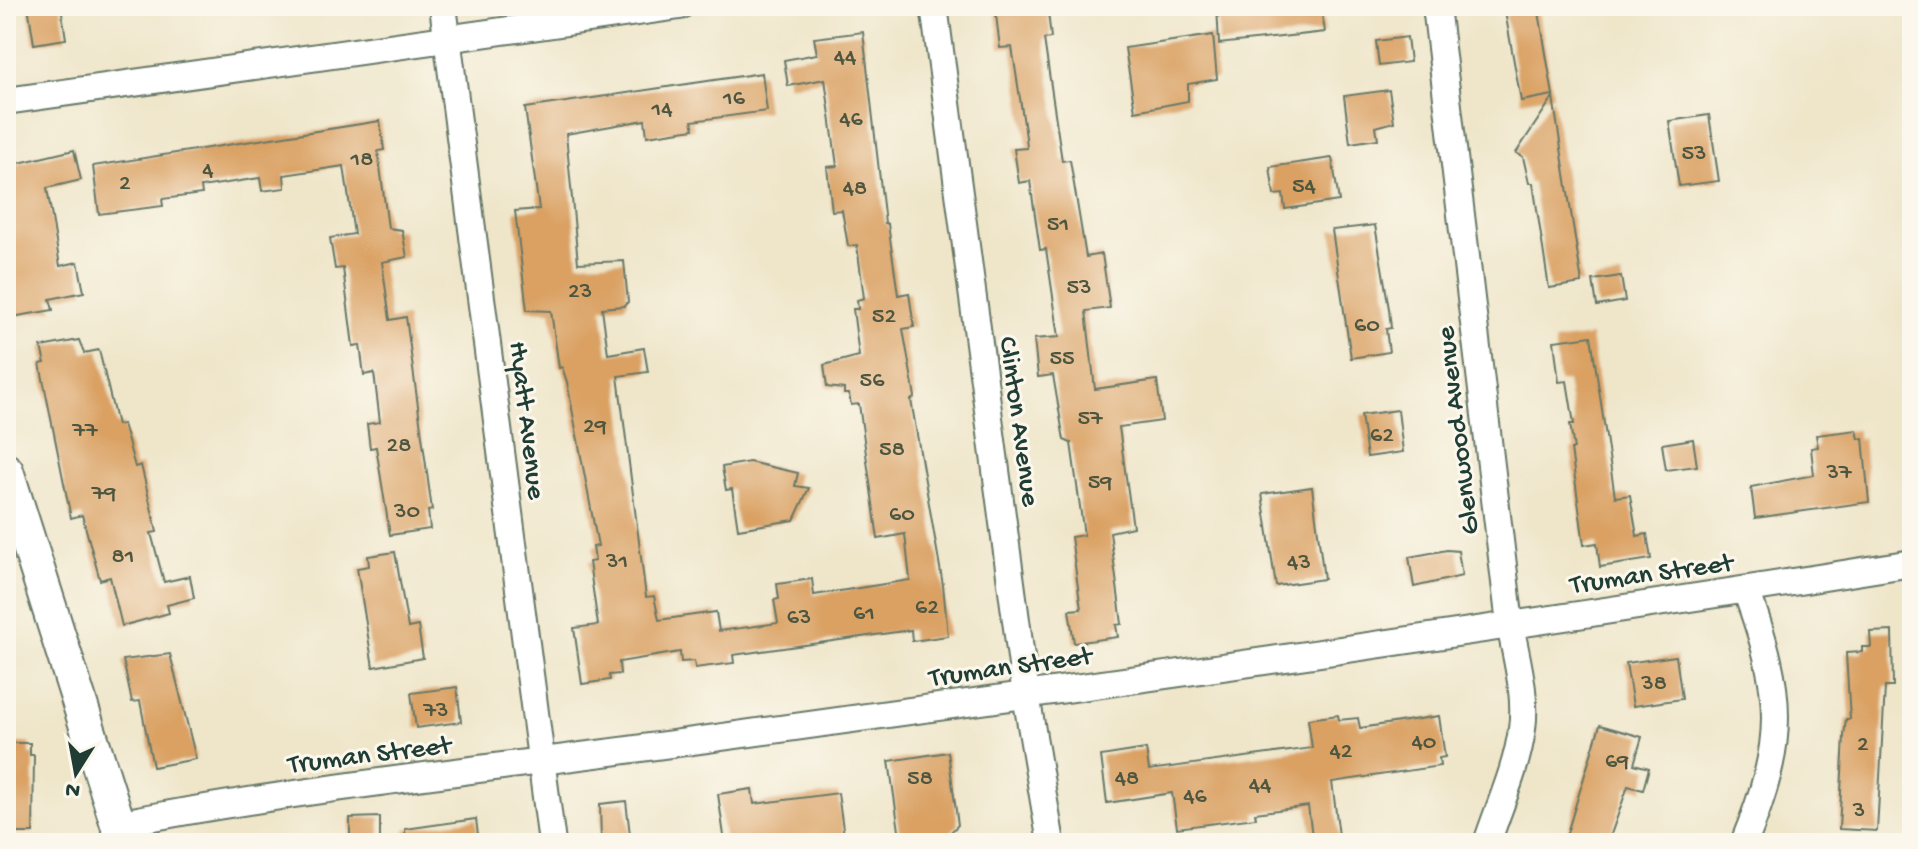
<svg xmlns="http://www.w3.org/2000/svg" width="1918" height="849" viewBox="0 0 1918 849" font-family="'Gochi Hand',sans-serif">
	<style>
		.building { fill: #daa163 }
		.lines { fill: none; stroke-linecap: round; stroke-linejoin: round }
		.minor-casing { stroke: #687868; stroke-width: 30 }
		.tertiary-casing { stroke: #687868; stroke-width: 38 }
		.minor { stroke: #fff; stroke-width: 26 }
		.tertiary { stroke: #fff; stroke-width: 34 }
		.labels { text-anchor: middle; stroke-width: 6; stroke-linejoin: round; paint-order: stroke }
		.number-label { font-size: 24px; fill: #4e5640 }
		.street-label { font-size: 28px; fill: #1f3d34; stroke: #fbf7ec }
	</style>
	<rect width="100%" height="100%" fill="#fbf7ec"/>
	<filter id="ink" filterUnits="userSpaceOnUse"><feTurbulence type="fractalNoise" baseFrequency=".0125" numOctaves="2"/><feDisplacementMap in="SourceGraphic" scale="16" xChannelSelector="R" yChannelSelector="G"/><feConvolveMatrix kernelMatrix="1 2 1 2 8 2 1 2 1" color-interpolation-filters="sRGB"/></filter>
	<filter id="wash" filterUnits="userSpaceOnUse"><feTurbulence type="fractalNoise" baseFrequency=".006" numOctaves="4" result="noise"/><feDisplacementMap in="SourceGraphic" scale="32" xChannelSelector="R" yChannelSelector="G"/><feGaussianBlur stdDeviation="1.8" result="paint"/><feColorMatrix in="noise" values="0 0 0 0 0 0 0 0 0 0 0 0 0 0 0 0 0 1.4 0 .05"/><feComposite in="paint" operator="in"/></filter>
	<g filter="url(#wash)">
		<rect width="100%" height="100%" fill="#efe6ca"/>
		<g id="blocks">
			<g class="building">
				<polygon points="28,6 61,6 66,39 34,44"/>
				<polygon points="995,6 1031,6 1031,14 1048,12 1051,38 1044,39 1062,161 1070,160 1086,257 1102,254 1110,308 1086,311 1095,389 1157,380 1162,421 1119,427 1133,527 1110,532 1122,624 1116,625 1118,637 1074,643 1069,610 1081,609 1071,537 1084,535 1071,443 1064,440 1053,375 1038,377 1034,339 1059,337 1046,249 1040,250 1030,181 1019,183 1014,149 1027,148 1026,137 1012,47 1000,48"/>
				<polygon points="1217,6 1321,6 1325,32 1219,44"/>
				<polygon points="1504,6 1538,6 1553,95 1521,101"/>
				<polygon points="863,32 885,223 888,224 898,295 909,293 914,327 903,329 915,397 911,400 943,585 948,636 912,641 911,630 733,655 734,663 695,668 694,661 681,662 680,652 619,662 620,674 609,675 610,680 582,684 574,628 598,625 589,562 595,561 593,547 598,546 567,382 562,367 559,368 551,311 527,310 515,211 539,209 525,108 762,73 767,111 692,121 694,129 647,136 645,120 566,134 578,263 624,261 628,302 624,306 602,308 608,354 644,348 648,372 618,376 646,597 654,596 659,620 716,612 719,631 778,623 774,600 779,599 777,584 812,579 814,595 910,580 905,534 878,539 859,404 851,405 849,394 844,394 844,389 827,387 824,365 859,356 853,309 858,309 857,300 864,298 857,245 848,246 842,210 832,211 827,167 837,166 825,79 788,86 784,60 817,54 814,38"/>
				<polygon points="1213,35 1217,79 1188,84 1188,101 1135,111 1125,48"/>
				<polygon points="1407,37 1410,62 1379,66 1376,41"/>
				<polygon points="1389,90 1394,122 1376,127 1378,139 1350,143 1344,96"/>
				<polygon points="1553,97 1582,283 1549,288 1533,183 1529,183 1523,157 1516,153"/>
				<polygon points="1709,115 1719,181 1679,186 1669,121"/>
				<polygon points="380,121 384,150 378,151 388,228 402,230 407,257 382,262 390,320 406,317 432,510 428,511 430,529 390,535 376,447 370,448 367,424 380,422 374,373 364,375 360,345 353,346 343,268 335,269 330,238 354,234 344,166 284,175 285,188 262,191 260,178 201,187 202,194 162,199 163,206 99,214 93,166"/>
				<polygon points="74,150 81,180 47,188 60,266 78,262 84,292 50,299 53,310 6,318 6,281 10,280 6,255 6,166"/>
				<polygon points="1332,158 1339,201 1285,209 1283,194 1274,195 1270,167"/>
				<polygon points="1375,225 1389,309 1391,328 1386,329 1389,352 1351,358 1332,230"/>
				<polygon points="1621,276 1625,301 1597,306 1593,280"/>
				<polygon points="1591,336 1615,497 1630,495 1637,536 1647,534 1651,559 1600,567 1597,543 1584,545 1571,449 1574,449 1570,424 1574,424 1567,381 1559,382 1554,341"/>
				<polygon points="79,340 84,353 99,350 117,425 123,424 135,467 141,465 157,532 151,533 164,582 190,576 194,598 167,605 169,613 122,626 110,577 100,580 82,515 71,518 40,364 45,363 41,347"/>
				<polygon points="1398,410 1403,452 1367,457 1361,415"/>
				<polygon points="1857,430 1859,439 1863,438 1869,502 1755,518 1751,487 1814,475 1811,448 1818,447 1816,435"/>
				<polygon points="1693,439 1697,466 1666,470 1662,444"/>
				<polygon points="749,462 798,473 795,486 809,488 794,520 738,529 732,489 726,490 722,467"/>
				<polygon points="1312,487 1324,579 1276,586 1262,494"/>
				<polygon points="1447,550 1458,551 1462,576 1414,587 1409,557"/>
				<polygon points="395,552 408,628 418,626 423,658 373,667 357,568 369,566 368,556"/>
				<polygon points="1892,631 1893,687 1885,687 1877,831 1839,829 1844,736 1846,719 1850,719 1846,653 1862,652 1862,647 1871,647 1870,632"/>
				<polygon points="170,654 196,759 153,767 140,701 132,702 123,660"/>
				<polygon points="1676,656 1682,699 1633,706 1626,663"/>
				<polygon points="457,687 461,722 416,728 411,693"/>
				<polygon points="1338,715 1339,720 1358,718 1360,728 1439,716 1445,757 1439,758 1440,766 1332,782 1340,843 1313,843 1308,806 1255,813 1256,818 1177,828 1172,793 1107,803 1101,756 1146,749 1149,770 1312,748 1308,719"/>
				<polygon points="1600,725 1642,737 1634,764 1649,768 1643,790 1628,786 1608,843 1564,843"/>
				<polygon points="6,743 30,743 30,755 34,755 33,833 6,833"/>
				<polygon points="948,752 958,825 940,843 924,843 923,835 900,838 889,761"/>
				<polygon points="752,789 754,804 838,793 845,843 725,843 718,794"/>
				<polygon points="626,801 631,843 601,843 600,804"/>
				<polygon points="380,817 380,843 350,843 350,818"/>
				<polygon points="476,819 479,843 406,843 405,829"/>
			</g>
		</g>
	</g>
	<g filter="url(#ink)">
		<use href="#blocks" fill-opacity="0" stroke="#687868" stroke-width="2"/>
		<g class="lines">
			<g class="minor-casing">
				<g id="minor">
					<polyline points="443,6 552,843"/>
					<polyline points="934,6 1026,695 1051,843"/>
					<path d="M1436,6L1510,624C1516,658 1527,694 1522,729C1517,768 1499,806 1487,843"/>
					<polyline points="6,101 680,6"/>
					<path d="M117,824C317,785 520,766 722,737C1119,682 1516,627 1912,563"/>
					<path d="M1744,843C1786,740 1784,694 1746,590"/>
				</g>
			</g>
			<g class="tertiary-casing">
				<polyline id="tertiary" points="6,471 124,843"/>
			</g>
			<use href="#minor" class="minor"/>
			<use href="#tertiary" class="tertiary"/>
		</g>
	</g>
	<g class="labels">
		<g class="number-label">
			<text x="845" y="63">44</text>
			<text x="734" y="104">16</text>
			<text x="662" y="115">14</text>
			<text x="851" y="125">46</text>
			<text x="1694" y="159">53</text>
			<text x="362" y="165">18</text>
			<text x="208" y="176">4</text>
			<text x="125" y="189">2</text>
			<text x="1304" y="192">54</text>
			<text x="855" y="194">48</text>
			<text x="1058" y="230">51</text>
			<text x="1079" y="293">53</text>
			<text x="580" y="297">23</text>
			<text x="884" y="322">52</text>
			<text x="1367" y="331">60</text>
			<text x="1062" y="364">55</text>
			<text x="872" y="386">56</text>
			<text x="1090" y="424">57</text>
			<text x="595" y="432">29</text>
			<text x="85" y="436">77</text>
			<text x="1382" y="441">62</text>
			<text x="399" y="451">28</text>
			<text x="892" y="455">58</text>
			<text x="1839" y="478">37</text>
			<text x="1100" y="488">59</text>
			<text x="104" y="499">79</text>
			<text x="407" y="517">30</text>
			<text x="902" y="520">60</text>
			<text x="123" y="562">81</text>
			<text x="617" y="567">31</text>
			<text x="1299" y="568">43</text>
			<text x="927" y="613">62</text>
			<text x="864" y="619">61</text>
			<text x="799" y="623">63</text>
			<text x="1654" y="689">38</text>
			<text x="436" y="716">73</text>
			<text x="1424" y="748">40</text>
			<text x="1863" y="750">2</text>
			<text x="1341" y="757">42</text>
			<text x="1617" y="767">69</text>
			<text x="920" y="784">58</text>
			<text x="1127" y="784">48</text>
			<text x="1260" y="791">44</text>
			<text x="1195" y="802">46</text>
			<text x="1859" y="816">3</text>
		</g>
		<g class="street-label">
			<text transform="translate(530 420) rotate(83)" y="10">Hyatt Avenue</text>
			<text transform="translate(1022 421) rotate(82)" y="10">Clinton Avenue</text>
			<text transform="translate(1455 431) rotate(-97)" y="10">Glenwood Avenue</text>
			<text transform="translate(1651 571) rotate(-8)" y="10">Truman Street</text>
			<text transform="translate(1010 664) rotate(-8)" y="10">Truman Street</text>
			<text transform="translate(369 752) rotate(-7)" y="10">Truman Street</text>
		</g>
	</g>
	<rect width="1918" height="849" fill="none" stroke="#fbf7ec" stroke-width="32"/>
	<g transform="translate(76 773) rotate(191)" stroke="#fbf7ec" stroke-width="6" paint-order="stroke">
	<path d="M0-6L14 30L0 20L-14 30Z" fill="#1f3d34"/>
	<text y="-12" font-size="22" font-weight="bold" text-anchor="middle" fill="#1f3d34">N</text>
	</g>
</svg>
